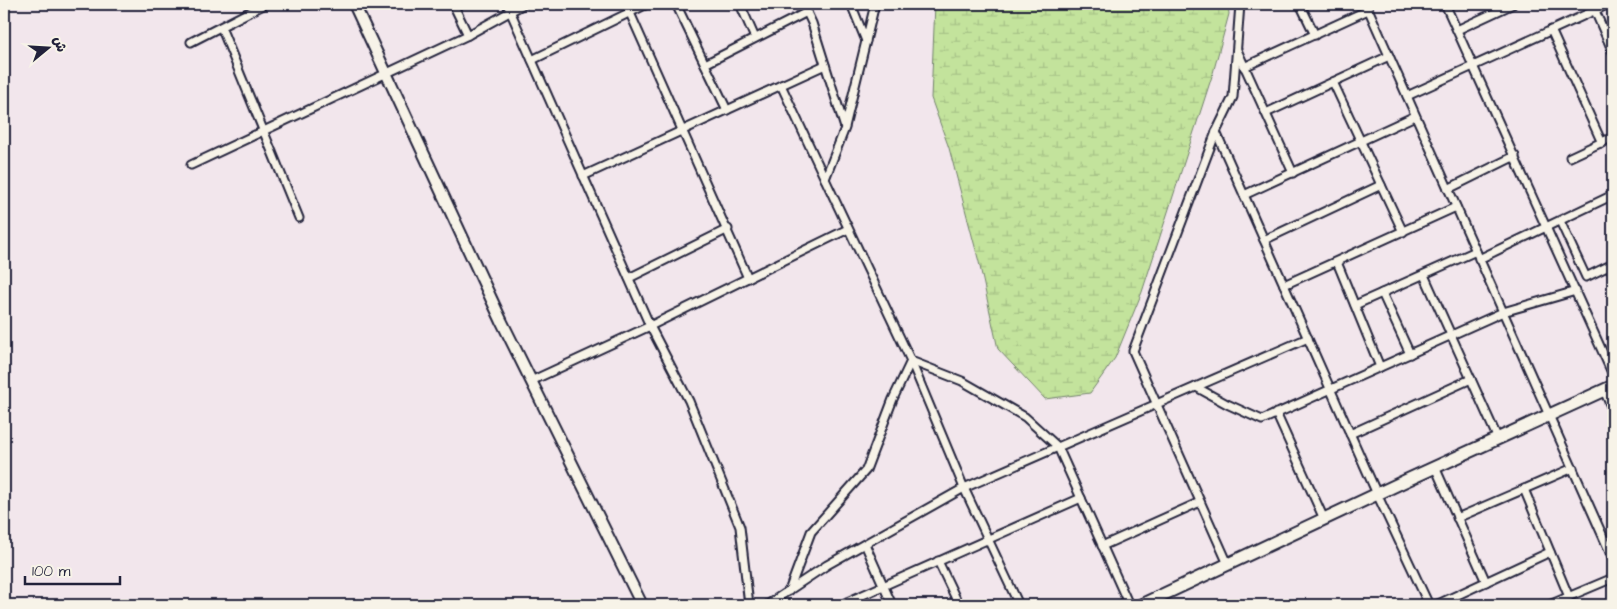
<svg xmlns="http://www.w3.org/2000/svg" width="1617" height="609" viewBox="0 0 1617 609" font-family="'Architects Daughter','Playpen Sans Arabic',sans-serif">
	<style>
		.wetland { fill: url(#wetland-marsh); stroke: #72826c }
		.lines { fill: none; stroke-linecap: round; stroke-linejoin: round }
		.minor-casing { stroke: #22223b; stroke-width: 11 }
		.secondary-casing { stroke: #22223b; stroke-width: 14 }
		.primary-casing { stroke: #22223b; stroke-width: 15 }
		.minor { stroke: #f7f3e8; stroke-width: 7 }
		.secondary { stroke: #f7f3e8; stroke-width: 10 }
		.primary { stroke: #f7f3e8; stroke-width: 11 }
	</style>
	<defs>
		<pattern id="wetland-marsh" width="20" height="14" patternUnits="userSpaceOnUse" patternTransform="scale(1.25)"><rect width="20" height="14" fill="#c3e39c"/><path d="M1 5h8M5 5V1M11 12h8M15 12V8" fill="none" stroke="#a7c287"/></pattern>
	</defs>
	<rect width="100%" height="100%" fill="#f2e6ec"/>
	<filter id="ink" filterUnits="userSpaceOnUse"><feTurbulence type="fractalNoise" baseFrequency=".02" numOctaves="2"/><feDisplacementMap in="SourceGraphic" scale="10" xChannelSelector="R" yChannelSelector="G"/><feConvolveMatrix kernelMatrix="1 2 1 2 8 2 1 2 1" color-interpolation-filters="sRGB"/></filter>
	<g filter="url(#ink)">
		<polygon class="wetland" points="935,4 1228,4 1229,14 1213,73 1142,292 1115,358 1090,393 1045,399 998,349 979,262 949,148 931,98"/>
		<g class="lines">
			<g class="minor-casing">
				<g id="minor">
					<polyline points="453,4 468,35"/>
					<polyline points="507,4 650,326 689,401 740,527 749,605"/>
					<polyline points="626,4 748,278"/>
					<polyline points="676,4 727,110"/>
					<polyline points="740,4 755,38"/>
					<polyline points="803,4 812,23 845,128 825,179 911,361 964,488 1019,605"/>
					<polyline points="851,4 866,41"/>
					<polyline points="1300,4 1315,35"/>
					<polyline points="1366,4 1613,559"/>
					<polyline points="1445,4 1613,375"/>
					<polyline points="1592,4 1613,52"/>
					<polyline points="221,27 299,218"/>
					<polyline points="1457,30 1513,4"/>
					<polyline points="1551,30 1602,143"/>
					<polyline points="191,42 265,4"/>
					<polyline points="1237,50 1293,173"/>
					<polyline points="532,60 647,4"/>
					<polyline points="705,64 807,12"/>
					<polyline points="1244,67 1368,10"/>
					<polyline points="1333,82 1403,232"/>
					<polyline points="781,85 825,179"/>
					<polyline points="1407,96 1609,4"/>
					<polyline points="1266,113 1389,56"/>
					<polyline points="845,127 875,4"/>
					<polyline points="1216,132 1377,494 1429,605"/>
					<polyline points="1570,157 1613,137"/>
					<polyline points="191,165 468,35 524,4"/>
					<polyline points="583,176 825,65"/>
					<polyline points="1448,189 1515,156"/>
					<polyline points="1244,195 1415,116"/>
					<polyline points="1560,221 1586,277 1613,264"/>
					<polyline points="1264,240 1381,185"/>
					<polyline points="1479,259 1613,195"/>
					<polyline points="1337,262 1380,367"/>
					<polyline points="1424,275 1498,439"/>
					<polyline points="629,278 728,229"/>
					<polyline points="1284,285 1456,207"/>
					<polyline points="1382,293 1410,354"/>
					<polyline points="1355,305 1476,251"/>
					<polyline points="531,381 650,326 848,229"/>
					<polyline points="1196,387 1227,404 1262,420 1503,312 1576,291"/>
					<polyline points="1604,390 1613,411"/>
					<polyline points="1276,413 1324,519"/>
					<polyline points="1350,434 1471,379"/>
					<polyline points="1435,467 1486,582"/>
					<polyline points="1524,489 1569,597"/>
					<polyline points="1457,518 1573,468"/>
					<polyline points="865,544 892,605"/>
					<polyline points="1102,546 1200,502"/>
					<polyline points="938,561 959,605"/>
					<polyline points="1228,564 1133,351 1216,132 1233,97 1240,4"/>
					<polyline points="789,591 811,532 866,470 893,399 911,361 962,381 1025,417 1058,447 1129,605"/>
					<polyline points="767,605 827,565 964,488 1308,338"/>
					<polyline points="843,605 847,602 1081,498"/>
					<polyline points="1436,605 1550,552"/>
					<polyline points="1549,605 1613,578"/>
				</g>
			</g>
			<g class="secondary-casing">
				<polyline id="secondary" points="354,4 502,322 642,605"/>
			</g>
			<g class="primary-casing">
				<polyline id="primary" points="1141,605 1407,480 1613,386"/>
			</g>
			<use href="#minor" class="minor"/>
			<use href="#secondary" class="secondary"/>
			<use href="#primary" class="primary"/>
		</g>
	</g>
	<rect width="1617" height="609" fill="none" stroke="#f7f3e8" stroke-width="20"/>
	<rect x="10" y="10" width="1597" height="589" fill="none" stroke="#22223b" stroke-width="2" filter="url(#ink)"/>
	<g transform="translate(48 48) rotate(72)" stroke="#f7f3e8" stroke-width="4" paint-order="stroke">
	<path d="M0-4L9 19L0 12L-9 19Z" fill="#22223b"/>
	<text y="-8" font-size="14" font-weight="bold" text-anchor="middle" fill="#22223b">ش</text>
	</g>
	<path d="M25 576v8h95v-8" fill="none" stroke="#22223b" stroke-width="2.5"/>
	<text x="32" y="576" font-size="15" fill="#22223b" stroke="#f7f3e8" stroke-width="4" paint-order="stroke">100 m</text>
</svg>
